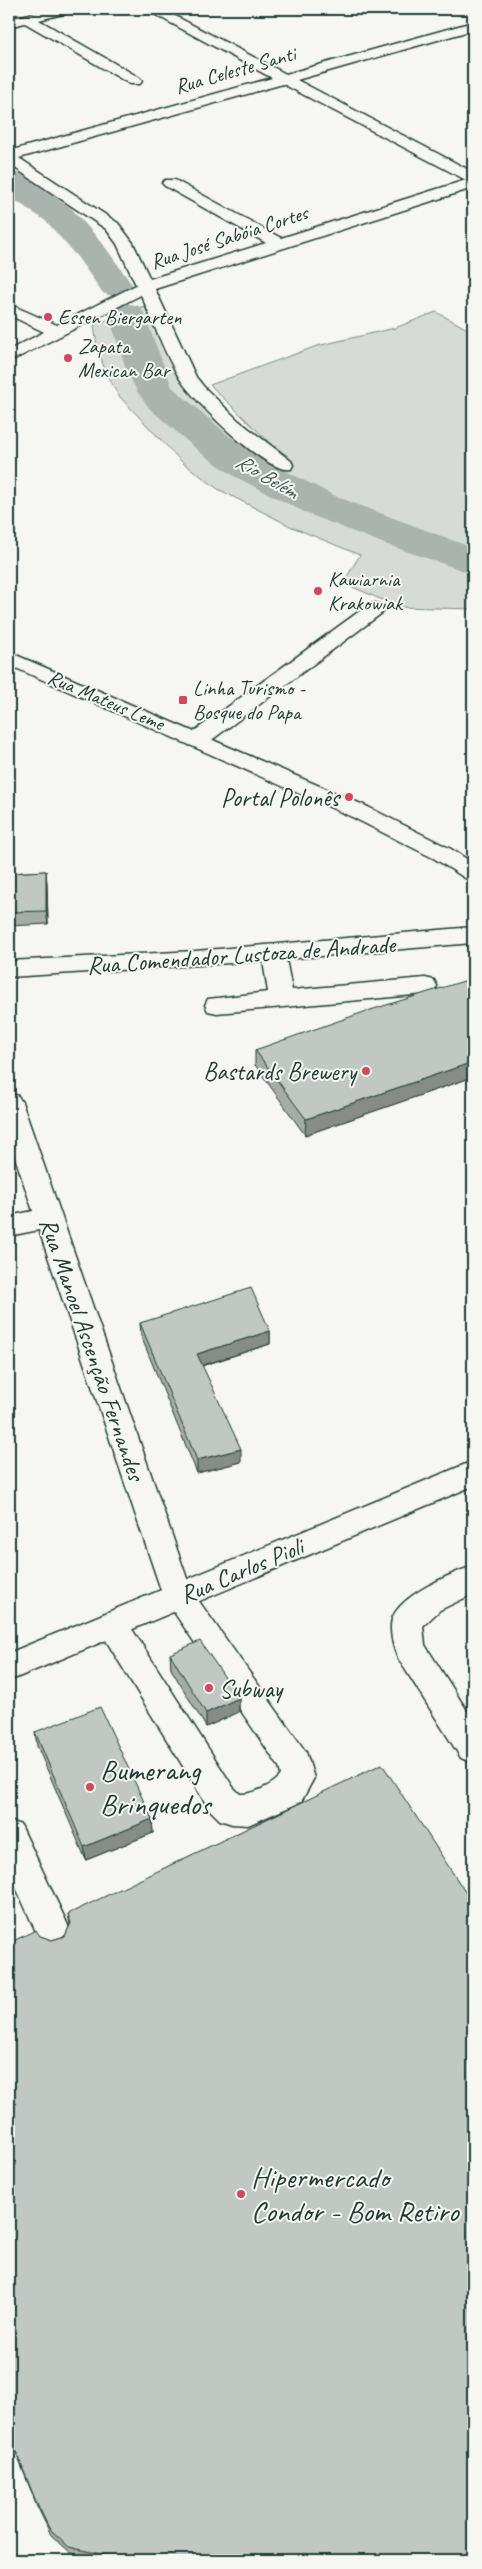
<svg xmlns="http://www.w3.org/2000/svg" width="482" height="2569" viewBox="0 0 482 2569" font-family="Caveat,sans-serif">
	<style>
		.green { fill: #d6dbd6; stroke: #7a8c85 }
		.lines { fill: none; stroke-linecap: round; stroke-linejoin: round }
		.river { fill: #aab3ae; fill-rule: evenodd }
		.minor-casing { stroke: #1f3d34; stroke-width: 3 }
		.major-casing { stroke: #1f3d34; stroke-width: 3 }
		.minor { fill: #f6f6f2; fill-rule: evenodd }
		.major { fill: #f6f6f2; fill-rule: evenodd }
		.wall { fill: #a6aca8; stroke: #1f3d34 }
		.shaded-wall { fill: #878c88; stroke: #1f3d34 }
		.building { fill: #c1c8c3; stroke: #1f3d34 }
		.poi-dot { fill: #d1495b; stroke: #f6f6f2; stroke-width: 2 }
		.labels { text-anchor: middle; stroke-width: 4; stroke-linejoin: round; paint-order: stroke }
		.far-street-label { font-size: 21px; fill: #1f3d34; stroke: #f6f6f2 }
		.far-poi-label { font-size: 21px; fill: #1f3d34; stroke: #f6f6f2; text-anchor: start }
		.far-water-label { font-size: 21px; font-style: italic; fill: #425a52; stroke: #f6f6f2 }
		.poi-label { font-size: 25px; fill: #1f3d34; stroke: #f6f6f2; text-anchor: end }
		.street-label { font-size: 25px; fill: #1f3d34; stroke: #f6f6f2 }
		.near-poi-label { font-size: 30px; fill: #1f3d34; stroke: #f6f6f2; text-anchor: start }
	</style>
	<rect width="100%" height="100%" fill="#f6f6f2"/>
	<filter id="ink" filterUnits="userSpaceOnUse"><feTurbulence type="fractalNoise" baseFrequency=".02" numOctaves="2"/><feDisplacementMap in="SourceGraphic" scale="10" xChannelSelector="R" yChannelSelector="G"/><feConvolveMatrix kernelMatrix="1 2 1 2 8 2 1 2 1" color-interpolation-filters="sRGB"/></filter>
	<g filter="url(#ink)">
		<g class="green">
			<path d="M144,306L165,340L258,453L234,467C310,510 392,539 473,570V609L399,607L343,583L360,555L292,527L218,489L182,462L118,395L105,370L97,347L94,325Z"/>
			<path d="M436,312L473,332V554C400,528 323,505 258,463L288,456L269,442L210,385L317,346L395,328Z"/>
		</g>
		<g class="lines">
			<g class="river">
				<polygon points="9,171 21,174 71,208 103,244 133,286 127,293 115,297 103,293 78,258 47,222 9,196"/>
				<polygon points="126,303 139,306 144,314 172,387 229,436 262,459 335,496 473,548 473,574 382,543 306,513 234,476 201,453 150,409 138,393 127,371 108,314 113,306"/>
			</g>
			<g class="minor-casing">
				<g id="minor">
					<polygon points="51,9 73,9 71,12 39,20 140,78 142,81 140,84 130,84 25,23 9,27 9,19"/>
					<path d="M145,9H162L286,74L473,22V30L297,80L473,172V188L155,289L196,377L204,387L239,421L291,461L293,465L291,469C267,475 193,400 180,379C164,353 154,323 141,295L9,362V350L44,332L9,315V304L57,325L136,285L117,244L106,229L9,164V151L272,78ZM283,84L466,180L281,238L175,180H165L162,183L165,186L266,243L150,279L133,243L118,223L19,158Z"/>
					<polygon points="426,9 449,9 442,13 428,12"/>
					<polygon points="375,603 382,605 385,609 382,613 205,745 197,746 189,745 186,740 189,735 368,605"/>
					<polygon points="473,927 473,943 286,959 292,990 425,978 434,980 437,986 434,992 425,994 217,1013 208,1011 205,1005 208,999 268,992 263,961 9,977 9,961 195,951"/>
					<path d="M9,1093L18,1096L22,1102L191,1590L306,1752L314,1778L301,1802L248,1825L232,1824L220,1820L209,1809L96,1624L101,1615L112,1611L123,1615L233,1787L240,1794C252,1795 274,1785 281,1775L279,1767L163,1596L39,1230L9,1236V1216L33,1211L9,1139Z"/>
					<path d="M473,1566V1594L440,1610L423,1626L425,1645L473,1720V1763L461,1758L398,1658C393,1648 389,1630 392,1619C400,1595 450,1574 473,1566Z"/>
					<polygon points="9,1821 21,1825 66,1921 71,1933 66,1945 54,1949 42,1945 9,1872"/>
				</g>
			</g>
			<g class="major-casing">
				<g id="major">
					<polygon points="9,652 368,807 451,849 473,863 473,880 465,878 435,859 352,817 9,665"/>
					<polygon points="473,1461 473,1486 9,1681 9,1653"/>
				</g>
			</g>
			<use href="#minor" class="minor"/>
			<use href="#major" class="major"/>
		</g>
		<g class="wall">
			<polygon points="46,871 47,885 48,924 9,926 9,873"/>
			<polygon points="473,993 473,1077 305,1135 255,1065 255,1050"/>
			<polygon points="140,1323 270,1331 270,1344 202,1366 241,1462 197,1473 141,1336"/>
			<polygon points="170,1654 239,1698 239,1712 206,1727 171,1669"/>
			<polygon points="35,1732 152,1819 153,1833 86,1860 37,1746"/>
			<polygon points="68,1914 473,2560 100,2560 71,2553 51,2535 37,2506 9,2435 9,1943 40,1936 52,1940 65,1936 70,1925"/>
		</g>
		<g class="shaded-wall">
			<polygon points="46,871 47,885 48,924 46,911"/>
			<polygon points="473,1062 473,1077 305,1135 306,1119"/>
			<polygon points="270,1331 270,1344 197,1367 197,1354"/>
			<polygon points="241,1449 241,1462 197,1473 197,1460"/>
			<polygon points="239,1698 239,1712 206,1727 206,1713"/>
			<polygon points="152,1819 153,1833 86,1860 84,1847"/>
		</g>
		<g class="building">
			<polygon points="46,871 46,911 9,912 9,873"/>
			<polygon points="464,981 473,993 473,1062 306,1119 255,1050 364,1012"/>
			<polygon points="251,1288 270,1331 197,1354 241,1449 197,1460 140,1323"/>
			<polygon points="200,1641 239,1698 206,1713 170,1654"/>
			<polygon points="100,1707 152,1819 84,1847 35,1732"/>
			<polygon points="382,1764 473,1904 473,2560 126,2560 69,2547 49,2528 35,2499 9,2434 9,1943 36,1930 40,1936 52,1940 65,1936 71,1923 68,1914"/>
		</g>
	</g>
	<g class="poi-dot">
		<circle cx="48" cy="317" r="5"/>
		<circle cx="68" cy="358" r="5"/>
		<circle cx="318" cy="591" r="5"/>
		<rect x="178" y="695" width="10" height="10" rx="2.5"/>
		<circle cx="349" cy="797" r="5"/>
		<circle cx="366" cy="1071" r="5"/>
		<circle cx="209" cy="1688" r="5"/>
		<circle cx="90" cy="1787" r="5"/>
		<circle cx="241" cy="2194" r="5"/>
	</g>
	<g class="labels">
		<g class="far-street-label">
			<text transform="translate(235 70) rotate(-16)" y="7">Rua Celeste Santi</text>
			<text transform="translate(229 237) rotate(-18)" y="7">Rua José Sabóia Cortes</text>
			<text transform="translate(106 700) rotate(23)" y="7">Rua Mateus Leme</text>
		</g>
		<g class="far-poi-label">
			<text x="58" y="324">Essen Biergarten</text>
			<text x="78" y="353">Zapata<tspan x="78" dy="24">Mexican Bar</tspan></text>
			<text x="328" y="586">Kawiarnia<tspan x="328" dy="24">Krakowiak</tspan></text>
			<text x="193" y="695">Linha Turismo -<tspan x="193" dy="24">Bosque do Papa</tspan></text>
		</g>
		<g class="far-water-label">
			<text transform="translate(267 476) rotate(30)" y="7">Rio Belém</text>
		</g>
		<g class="poi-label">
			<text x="339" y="806">Portal Polonês</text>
			<text x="356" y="1080">Bastards Brewery</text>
			<text x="219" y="1697" text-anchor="start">Subway</text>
		</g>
		<g class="street-label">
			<text transform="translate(241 954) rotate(-4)" y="9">Rua Comendador Lustoza de Andrade</text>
			<text transform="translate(93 1349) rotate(71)" y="9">Rua Manoel Ascenção Fernandes</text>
			<text transform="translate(241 1570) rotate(-23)" y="9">Rua Carlos Pioli</text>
		</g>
		<g class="near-poi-label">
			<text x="100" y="1780">Bumerang<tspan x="100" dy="34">Brinquedos</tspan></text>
			<text x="251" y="2187">Hipermercado<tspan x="251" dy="34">Condor - Bom Retiro</tspan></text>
		</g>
	</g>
	<rect width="482" height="2569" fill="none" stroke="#f6f6f2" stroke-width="30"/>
	<rect x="15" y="15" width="452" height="2539" fill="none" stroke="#1f3d34" stroke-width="2" filter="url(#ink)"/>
</svg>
